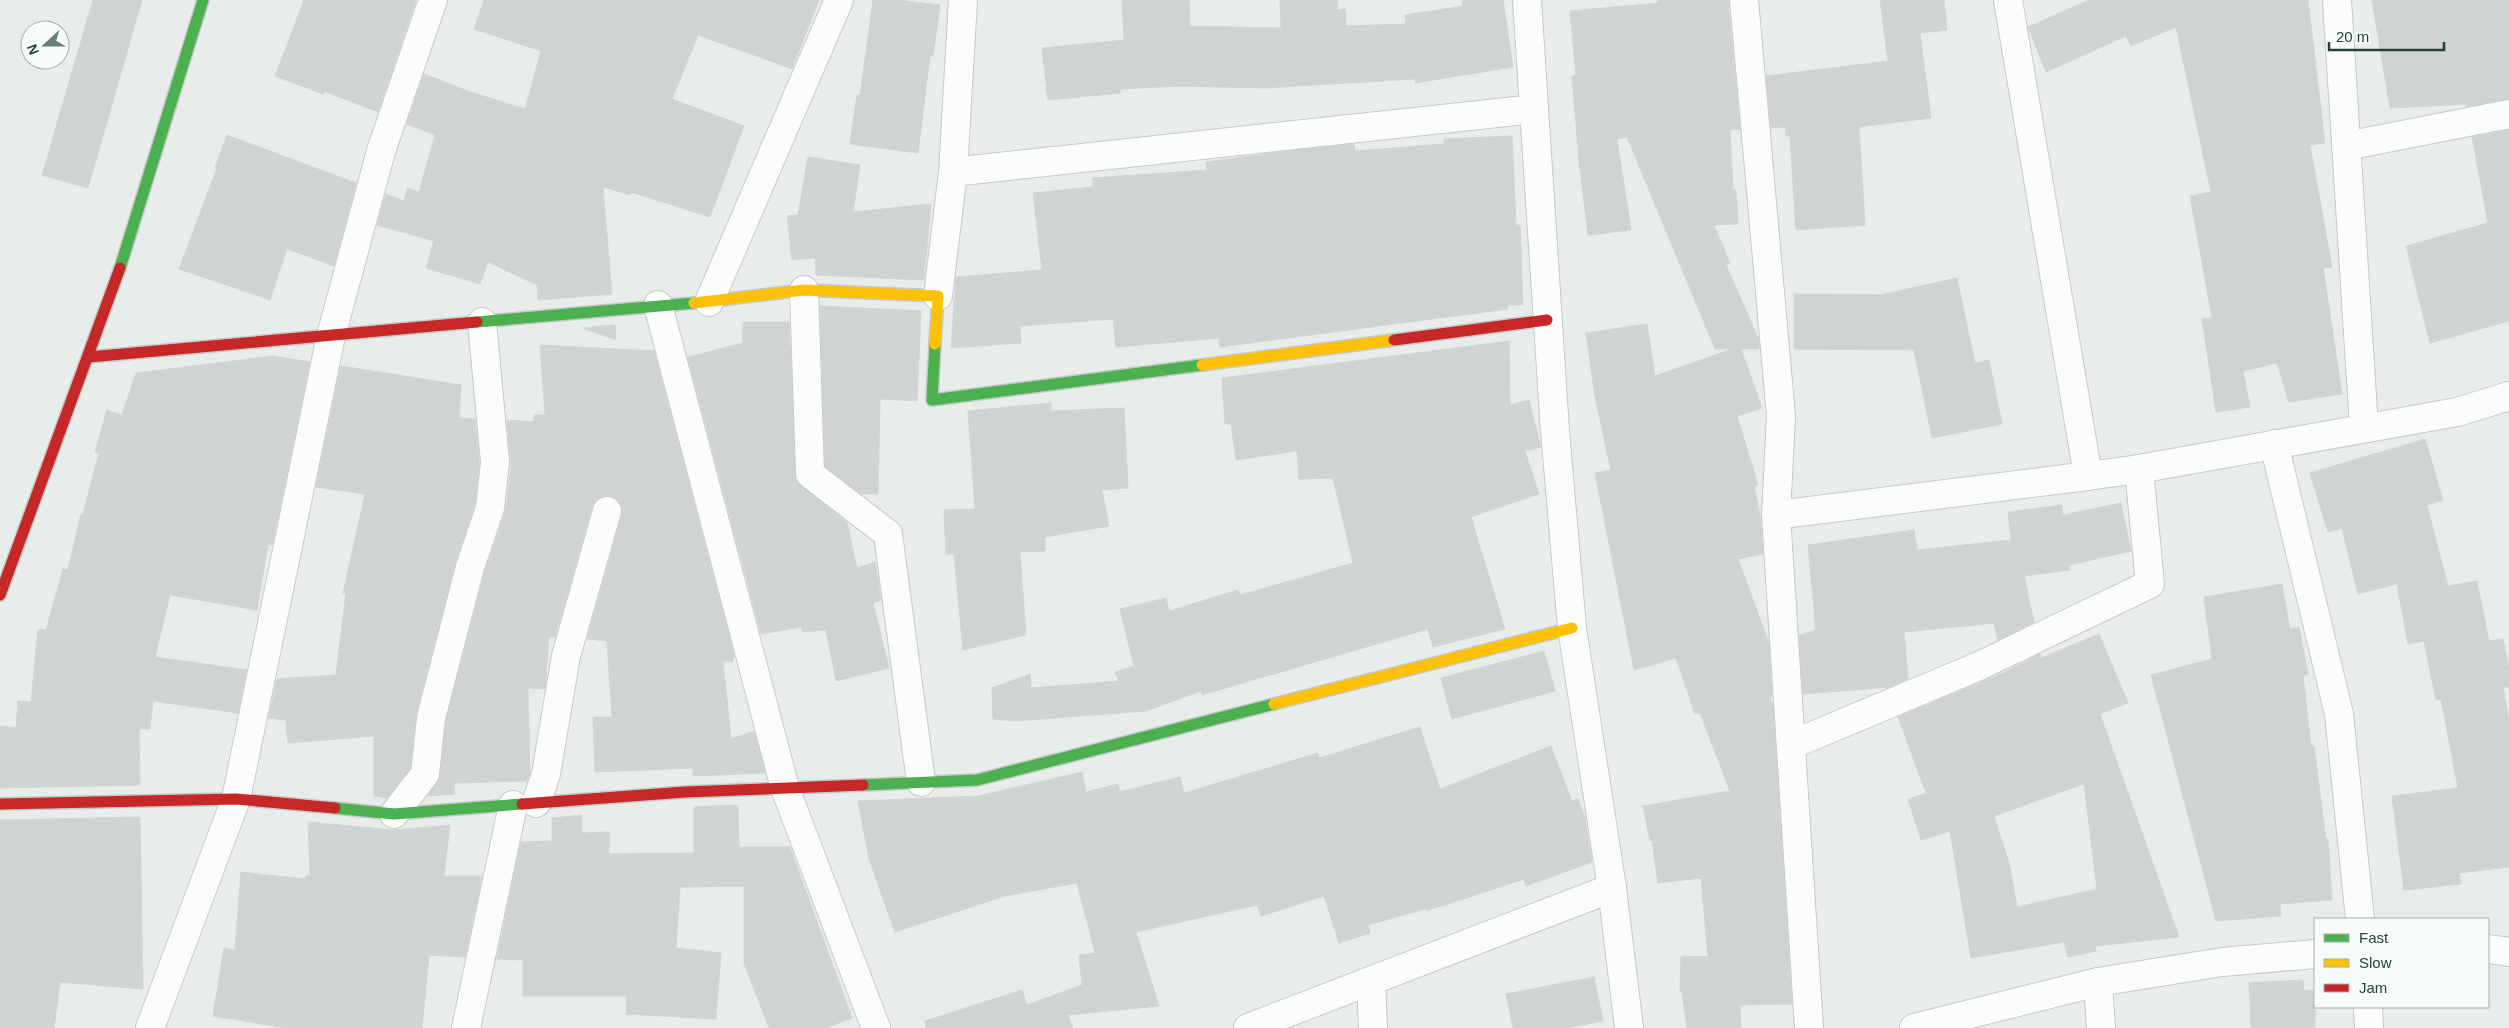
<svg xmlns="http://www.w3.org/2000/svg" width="2509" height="1028" viewBox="0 0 2509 1028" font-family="Arial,sans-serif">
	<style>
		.building { fill: #cfd4d2; stroke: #d1d6d4; fill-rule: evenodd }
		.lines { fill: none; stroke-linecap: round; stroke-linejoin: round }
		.street-casing { stroke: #c5cac8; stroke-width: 30 }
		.fast-casing { stroke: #c3cbc8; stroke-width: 14 }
		.slow-casing { stroke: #c3cbc8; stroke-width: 14 }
		.jam-casing { stroke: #c3cbc8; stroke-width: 14 }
		.street { stroke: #fcfcfc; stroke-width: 28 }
		.fast { stroke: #4caf50; stroke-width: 11 }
		.slow { stroke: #ffc107; stroke-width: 11 }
		.jam { stroke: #c62828; stroke-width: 11 }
	</style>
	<rect width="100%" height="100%" fill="#e8edeb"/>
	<g class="building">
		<polygon points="93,0 142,0 88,188 42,175"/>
		<polygon points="304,0 416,0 378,112 324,91 323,94 275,76"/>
		<polygon points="484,0 819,0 792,69 698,35 672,99 744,126 710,217 631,192 630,195 603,187 612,294 538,300 537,285 488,262 480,284 426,268 434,241 377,225 386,194 404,201 407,188 419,192 435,135 407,124 424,74 468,91 525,109 541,51 474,29"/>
		<polygon points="873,0 899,0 940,5 933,56 930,56 918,153 850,144 857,95 860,95"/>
		<polygon points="1122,0 1189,0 1190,26 1281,28 1280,0 1337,0 1337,10 1345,9 1346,26 1406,24 1405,15 1463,6 1462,0 1503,0 1513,67 1415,83 1415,79 1265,88 1179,86 1120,89 1120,93 1048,100 1042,48 1124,40"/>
		<polygon points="1658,0 1728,0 1740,129 1730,130 1733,190 1736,190 1738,224 1714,225 1730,263 1726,265 1759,340 1759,349 1741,349 1762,408 1737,416 1758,485 1754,486 1760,515 1763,554 1738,559 1769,643 1772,697 1769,697 1773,705 1792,1004 1740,1005 1741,1028 1687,1028 1682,991 1680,991 1681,956 1708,957 1701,878 1658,883 1652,840 1650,841 1643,806 1730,791 1700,713 1695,714 1676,658 1634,670 1595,473 1611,470 1595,397 1586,333 1647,324 1655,376 1732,349 1715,349 1627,137 1617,139 1631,230 1588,235 1579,161 1572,76 1576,75 1570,11 1658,3"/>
		<polygon points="1880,0 1944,0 1947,30 1920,33 1931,118 1859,127 1865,225 1796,230 1790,136 1786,136 1785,127 1771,128 1766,76 1888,61"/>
		<polygon points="2089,0 2308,0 2325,143 2310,145 2332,267 2323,268 2342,394 2289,402 2277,363 2243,371 2250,407 2216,412 2202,319 2212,318 2190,196 2211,192 2176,27 2131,46 2126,36 2046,72 2028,27"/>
		<polygon points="2372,0 2509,0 2509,99 2466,107 2465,104 2390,108"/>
		<polygon points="2509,130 2509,321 2430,343 2406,246 2488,223 2472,137"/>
		<polygon points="227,135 356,183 334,266 287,249 270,300 179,269 217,168 215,168"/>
		<polygon points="1512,136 1516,225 1520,225 1523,305 1508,305 1508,309 1220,347 1219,338 1116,347 1113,319 1020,326 1021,343 951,348 956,277 1042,270 1033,193 1093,187 1093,178 1207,170 1206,162 1281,152 1354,144 1355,151 1444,144 1444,139"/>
		<polygon points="808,157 860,165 853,212 931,204 924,280 816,275 815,258 792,260 787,216 798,215"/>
		<polygon points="1957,278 1975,363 1989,360 2002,424 1932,438 1914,350 1794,349 1794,294 1880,295"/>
		<polygon points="820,306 921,311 917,401 880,399 878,494 861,494 825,466"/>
		<polygon points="743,322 789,322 796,481 847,523 857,568 875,562 881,600 873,603 889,668 836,681 826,630 803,632 801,627 761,634 688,357 743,343"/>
		<polygon points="615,325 616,340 583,328"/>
		<polygon points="1509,341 1510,405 1529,400 1541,447 1525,451 1539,494 1471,517 1505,629 1433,647 1428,629 1202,695 1201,691 1146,711 1016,721 993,719 992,688 1030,674 1031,688 1119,681 1115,672 1134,666 1120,609 1166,598 1169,611 1238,590 1240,595 1353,563 1333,478 1299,479 1297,451 1236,460 1231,424 1225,424 1222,378"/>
		<polygon points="540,345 654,351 734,655 733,662 723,661 731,739 754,731 765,773 693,776 693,768 595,772 593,717 612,717 607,641 587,639 622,515 622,507 618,500 612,496 604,496 596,500 592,507 555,637 549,636 545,689 528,688 530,774 527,781 455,783 454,794 428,796 440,776 446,721 485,571 506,510 511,464 507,420 534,422 534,415 545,415"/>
		<polygon points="273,356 310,362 272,545 268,544 257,610 170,595 155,657 247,670 238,713 153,701 150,729 139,729 140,785 0,788 0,726 16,728 18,701 31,702 38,629 46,630 63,569 68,570 81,514 83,514 99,453 95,452 107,410 122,415 136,373"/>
		<polygon points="341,366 461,385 459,418 475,419 479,462 475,505 455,563 416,714 410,768 387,798 374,796 374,736 288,743 286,720 269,718 277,679 336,675 346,593 343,593 365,494 316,487"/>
		<polygon points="1051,403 1051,411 1124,408 1128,488 1102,490 1109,526 1045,537 1045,551 1020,552 1026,635 963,650 954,554 946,554 944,510 975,509 968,411"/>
		<polygon points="2425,439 2443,500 2427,505 2448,586 2477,581 2489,641 2503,639 2509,670 2509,687 2503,688 2509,721 2509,867 2459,873 2461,884 2404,890 2392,796 2458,788 2441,699 2436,700 2424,641 2408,644 2397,584 2358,594 2342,528 2328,532 2310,473"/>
		<polygon points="2121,503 2131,551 2069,565 2070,570 2024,576 2034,622 1998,640 1994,623 1904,632 1908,679 1889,687 1803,694 1799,635 1816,630 1808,545 1914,530 1917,550 2011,540 2008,512 2062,505 2063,515"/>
		<polygon points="2282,584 2290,629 2299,627 2308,674 2303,675 2311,746 2314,746 2326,839 2328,839 2332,900 2280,904 2281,916 2216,921 2151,675 2212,659 2204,597"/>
		<path d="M2099,634L2128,703L2100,714L2179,937L2095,946L2096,951L2068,957L2064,942L1971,958L1950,831L1921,840L1908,799L1926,793L1898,717L2005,672L2040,654L2041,658ZM2084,784L2097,889L2017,907L2010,866L1994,816Z"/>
		<polygon points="1544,651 1555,691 1452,719 1441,678"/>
		<polygon points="1420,727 1440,789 1551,746 1572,801 1578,799 1585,818 1592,862 1526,886 1524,879 1426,911 1425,909 1368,925 1370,933 1339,943 1324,896 1261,916 1257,905 1136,932 1159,1006 1068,1015 1073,1028 926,1028 925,1021 1022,990 1027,1005 1082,985 1079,955 1095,953 1077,883 1005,896 895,932 869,859 858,801 978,796 1082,772 1086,792 1118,784 1120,792 1180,777 1184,793 1318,753 1319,758"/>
		<polygon points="738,805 739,847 790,847 852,1018 826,1028 769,1028 744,963 744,886 680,887 676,948 721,953 716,1019 626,1014 627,996 523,996 523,960 497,959 521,842 552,841 552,818 582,815 582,833 609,832 609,854 694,853 694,807"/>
		<polygon points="140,817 143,989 60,982 54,1028 0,1028 0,820"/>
		<polygon points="308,822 393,830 450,825 444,876 482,876 465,957 429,955 422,1028 286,1028 213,1016 224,948 235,950 241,872 305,879 306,876 310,876"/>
		<polygon points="1594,977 1603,1021 1567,1028 1513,1028 1506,994"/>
		<polygon points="2303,980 2304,991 2315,990 2315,1028 2251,1028 2249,983"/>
	</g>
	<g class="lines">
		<g class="street-casing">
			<g id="street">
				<polyline points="1527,0 1555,431 1572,628 1612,888 1629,1028"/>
				<polyline points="1744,0 1781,416 1776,515 1809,1028"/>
				<polyline points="2337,0 2364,428"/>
				<polyline points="2346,146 2509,114"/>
				<polyline points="953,172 1534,109"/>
				<polyline points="804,290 810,474 888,534 921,782"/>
				<polyline points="938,296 953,172 963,0"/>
				<polyline points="709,302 839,0"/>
				<polyline points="658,305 785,788 876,1028"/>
				<polyline points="2274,444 2339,714 2360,919"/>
				<polyline points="2088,476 2139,469 2457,412 2509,396"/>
				<polyline points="1776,515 2088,476 2008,0"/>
				<polyline points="1791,745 1979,666 2150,584 2139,469"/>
				<polyline points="536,803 546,774 566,656 607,511"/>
				<polyline points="394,814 425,774 431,718 470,567 490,508 495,462 482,322"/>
				<polyline points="2488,949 2509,952"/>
				<polyline points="1371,982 1373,1028"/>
				<polyline points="2098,982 2101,1028"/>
				<polyline points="2368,1007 2369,1028"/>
				<polyline points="150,1028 236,799 331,336 381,151 433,0"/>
				<polyline points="466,1028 513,805"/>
				<polyline points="1248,1028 1612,888"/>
				<polyline points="1914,1028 2098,982 2222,962 2315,954"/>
			</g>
		</g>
		<g class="fast-casing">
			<g id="fast">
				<polyline points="120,268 203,0"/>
				<polyline points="477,322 694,303"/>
				<polyline points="935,344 932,400 1202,365"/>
				<polyline points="863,785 977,780 1274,704"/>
				<polyline points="335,808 394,814 522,804"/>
			</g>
		</g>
		<g class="slow-casing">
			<g id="slow">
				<polyline points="694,303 804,290 938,296 935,344"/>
				<polyline points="1202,365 1394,340"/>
				<polyline points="1274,704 1572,628"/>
			</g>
		</g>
		<g class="jam-casing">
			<g id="jam">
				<polyline points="1394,340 1547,320"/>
				<polyline points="89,357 477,322"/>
				<polyline points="0,595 120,268"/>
				<polyline points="0,804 236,799 335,808"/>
				<polyline points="522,804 685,792 863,785"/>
			</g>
		</g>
		<use href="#street" class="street"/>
		<use href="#fast" class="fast"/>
		<use href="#slow" class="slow"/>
		<use href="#jam" class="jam"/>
	</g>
	<rect x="2314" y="918" width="175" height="90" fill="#f7fbf9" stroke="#a3b1ad"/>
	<rect x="2324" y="934" width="25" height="8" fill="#4caf50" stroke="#a3b1ad"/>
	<text x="2359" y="943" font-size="15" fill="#24423a">Fast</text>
	<rect x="2324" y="959" width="25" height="8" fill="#ffc107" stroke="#a3b1ad"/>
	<text x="2359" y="968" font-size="15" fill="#24423a">Slow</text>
	<rect x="2324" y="984" width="25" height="8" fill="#c62828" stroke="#a3b1ad"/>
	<text x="2359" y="993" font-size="15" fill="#24423a">Jam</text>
	<g transform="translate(45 45) rotate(249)"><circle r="24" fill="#f7fbf9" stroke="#a3b1ad"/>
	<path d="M0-4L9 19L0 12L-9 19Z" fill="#697e78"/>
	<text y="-8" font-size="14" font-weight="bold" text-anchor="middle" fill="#24423a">N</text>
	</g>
	<path d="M2329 42v8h115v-8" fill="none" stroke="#24423a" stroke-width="2.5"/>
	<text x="2336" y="42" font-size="15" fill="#24423a" stroke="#f7fbf9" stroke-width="4" paint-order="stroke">20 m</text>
</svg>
